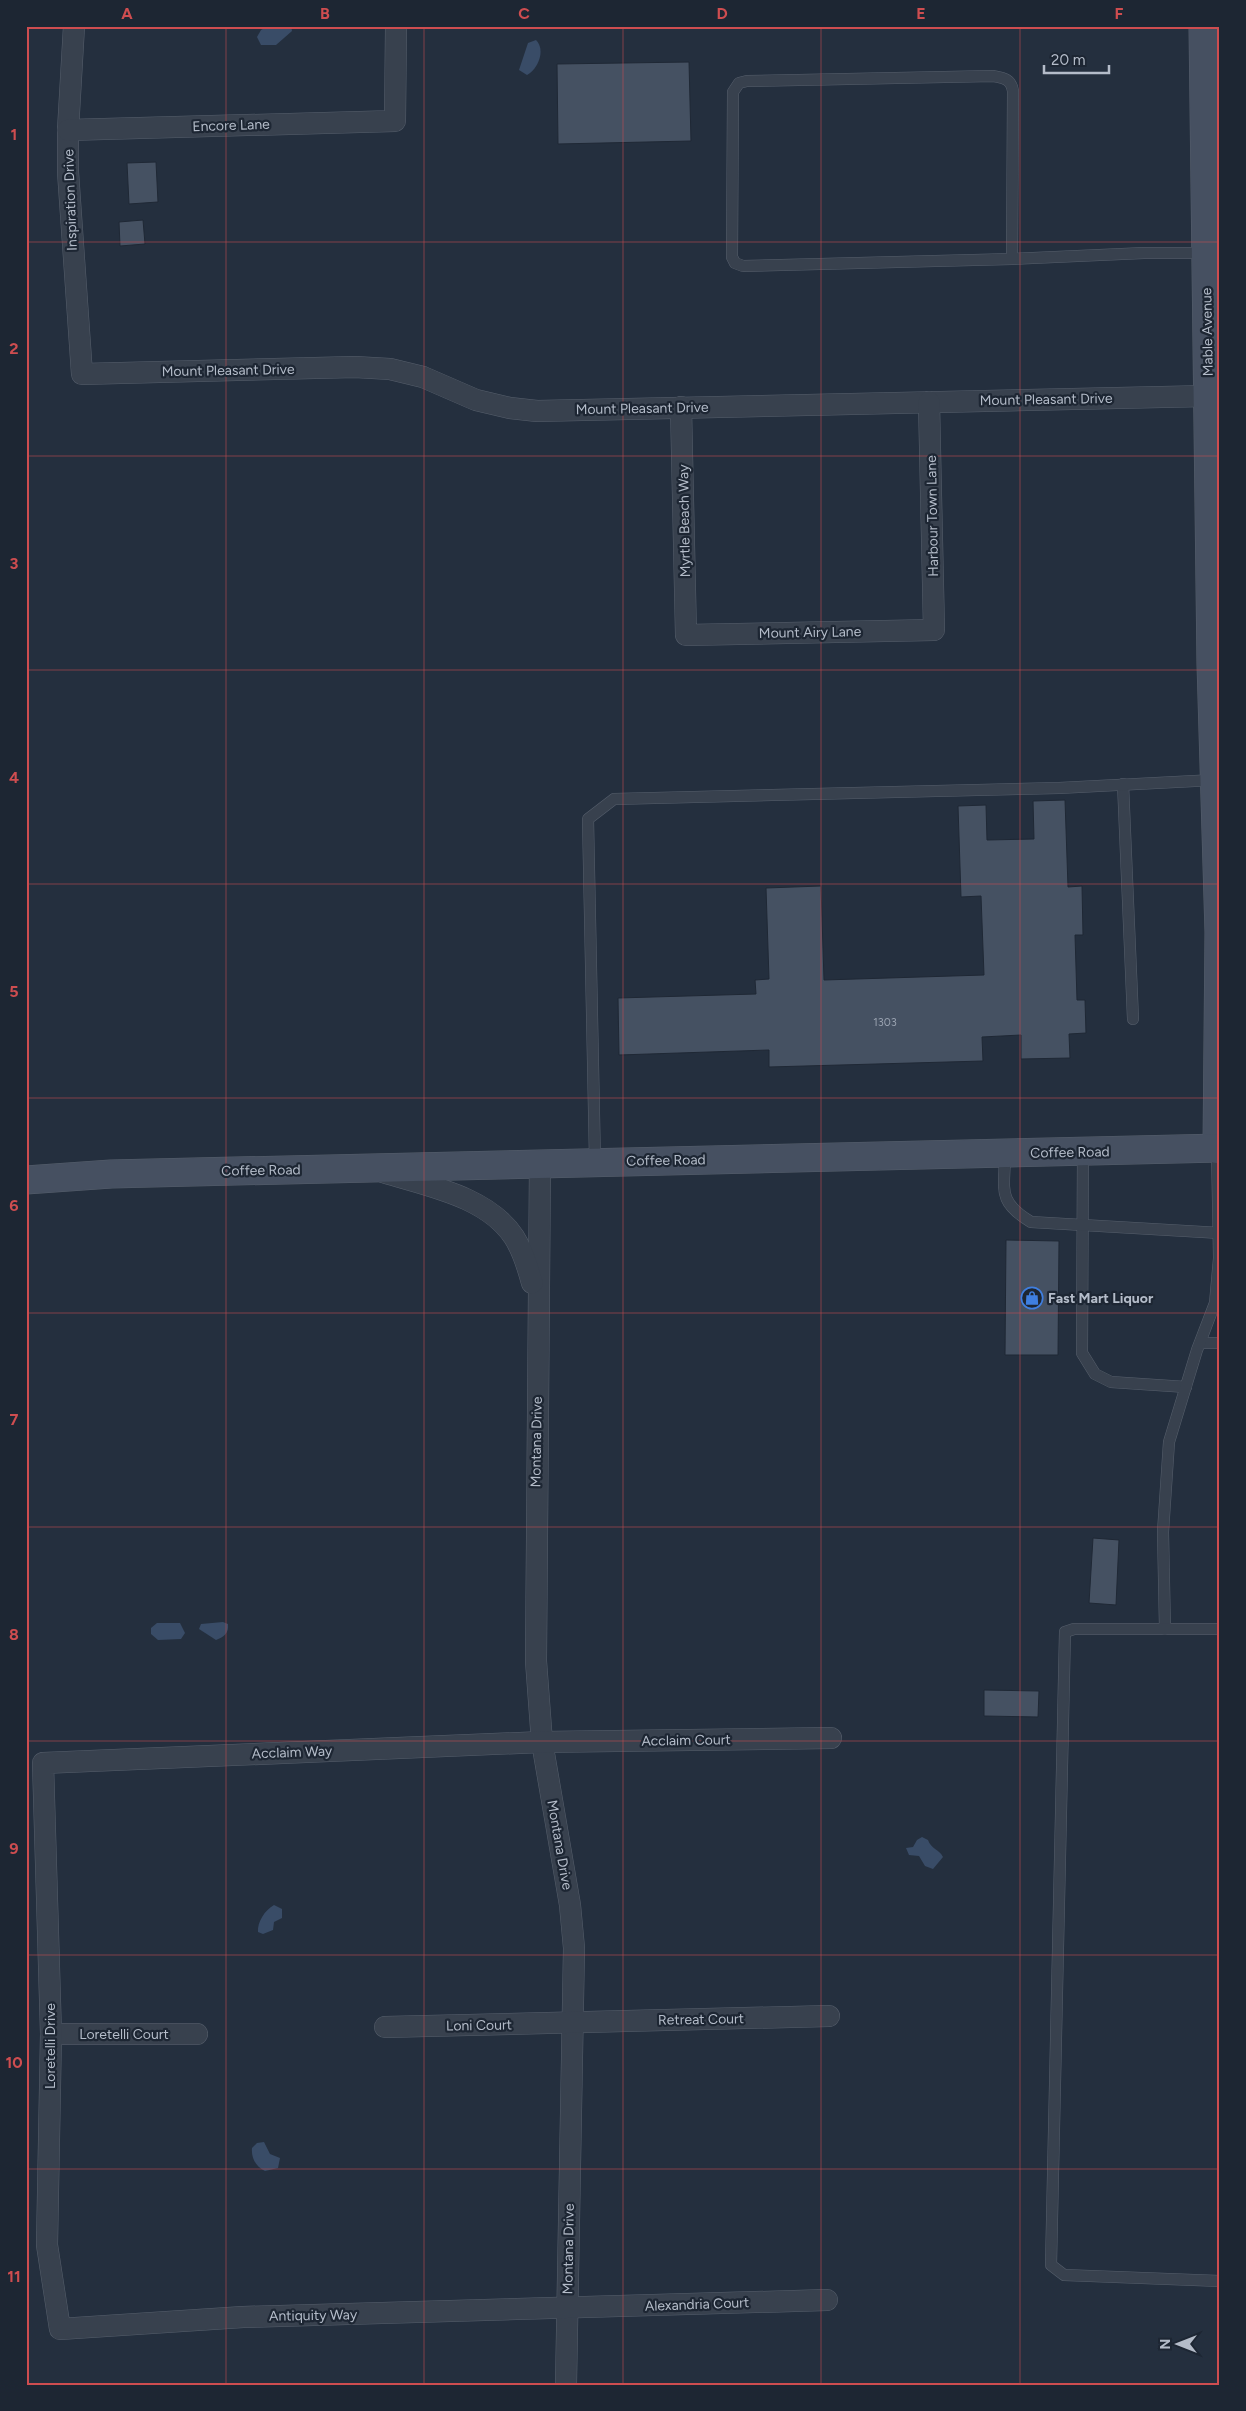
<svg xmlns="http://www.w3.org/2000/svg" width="1246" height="2411" viewBox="0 0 1246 2411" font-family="Figtree,sans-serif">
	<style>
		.water { fill: #394c67 }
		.building { fill: #455162; stroke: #1f2835 }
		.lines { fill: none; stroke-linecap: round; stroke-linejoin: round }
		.lane-casing { stroke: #565f6c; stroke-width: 12 }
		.street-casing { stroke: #565f6c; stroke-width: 22 }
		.secondary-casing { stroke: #565f6c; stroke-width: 29 }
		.lane { stroke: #38414e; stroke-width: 11 }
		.street { stroke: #38414e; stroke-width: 21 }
		.secondary { stroke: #465061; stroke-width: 28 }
		.grid { fill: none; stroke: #ce4d50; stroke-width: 1; stroke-opacity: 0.55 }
		.labels { text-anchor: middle; stroke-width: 4.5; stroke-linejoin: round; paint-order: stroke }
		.number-label { font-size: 11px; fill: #98a1af }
		.street-label { font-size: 14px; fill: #b4bcc9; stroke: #1d2633 }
		.poi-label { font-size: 14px; font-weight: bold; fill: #b4bcc9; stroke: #1d2633; text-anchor: start }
		.neatline { fill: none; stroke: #ce4d50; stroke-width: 2 }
		.grid-label { font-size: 16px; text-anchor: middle; font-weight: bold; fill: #ce4d50 }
	</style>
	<rect width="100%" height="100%" fill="#242f3e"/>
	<g class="water">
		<polygon points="268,26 291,26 292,31 276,45 261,45 257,37 261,30"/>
		<path d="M536,40C546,50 538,69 527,75L519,70L528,43Z"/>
		<path d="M223,1622L228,1624C229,1633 224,1637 216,1640L199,1629L201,1624Z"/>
		<polygon points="157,1623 180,1623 185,1633 181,1639 158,1640 151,1634 151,1628"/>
		<path d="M922,1837L928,1840C931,1849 939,1849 943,1857L933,1869L925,1866L919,1856L909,1855L906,1848L913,1847L917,1840Z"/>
		<path d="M274,1905L282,1909V1918L274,1922L273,1930L263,1934L258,1932C257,1922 265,1910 274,1905Z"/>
		<path d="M264,2142L270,2154L280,2158L278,2168L265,2171C256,2167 251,2158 252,2148L257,2143Z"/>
	</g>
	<g class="building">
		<polygon points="689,62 691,141 558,144 557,64"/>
		<polygon points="156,162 158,202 129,204 127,163"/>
		<polygon points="143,220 145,244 120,246 119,222"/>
		<polygon points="1065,800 1068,887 1082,886 1083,935 1075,935 1077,1000 1085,1000 1086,1033 1069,1034 1070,1058 1021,1059 1021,1035 982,1037 983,1061 769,1067 769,1050 619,1055 618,998 756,994 755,980 769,979 766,888 821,886 824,980 984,975 981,896 961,897 958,806 986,805 987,840 1034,839 1033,801"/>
		<polygon points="1006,1240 1059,1241 1058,1355 1005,1355"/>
		<polygon points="1093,1538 1119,1540 1116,1605 1089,1603"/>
		<polygon points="984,1690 1039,1691 1038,1717 984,1716"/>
	</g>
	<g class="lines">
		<g class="lane-casing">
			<g id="lane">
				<path d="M1012,259L1013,91C1011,79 1004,78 993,76L747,81L739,83L733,92L732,257L735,263L743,266L1012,259L1144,253H1206"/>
				<polyline points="1123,784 1133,1019"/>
				<polyline points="1083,1151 1082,1353 1095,1374 1111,1382 1186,1387"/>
				<path d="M1005,1153C1005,1189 996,1201 1031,1222L1220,1233"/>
				<polyline points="595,1161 588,819 614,799 1059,788 1214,780"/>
				<polyline points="1200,1343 1220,1343"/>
				<polyline points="1165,1629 1163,1532 1169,1442 1197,1350 1215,1303 1219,1258 1217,1149"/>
				<polyline points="1220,1629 1074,1629 1065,1632 1051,2265 1064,2275 1220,2281"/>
			</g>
		</g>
		<g class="street-casing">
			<g id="street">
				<polyline points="74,26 68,130 68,172 82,374 355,367 390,369 423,377 476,400 510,408 537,411 1207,396"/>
				<polyline points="68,130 395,121 396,26"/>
				<polyline points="681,407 686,635 934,630 929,402"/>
				<polyline points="540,1163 536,1661 542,1742 570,1905 574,1948 566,2385"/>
				<path d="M383,1172C427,1186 487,1196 514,1237C523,1251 528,1268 532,1283"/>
				<polyline points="385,2027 829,2016"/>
				<polyline points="51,2034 197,2034"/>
				<polyline points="827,2300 243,2317 60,2329 47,2245 51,2034 43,1763 542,1742 831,1738"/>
			</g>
		</g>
		<g class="secondary-casing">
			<g id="secondary">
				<polyline points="1203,26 1211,664 1219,932 1217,1149"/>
				<polyline points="26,1180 111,1174 1220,1148"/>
			</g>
		</g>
		<use href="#lane" class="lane"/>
		<use href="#street" class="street"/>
		<use href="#secondary" class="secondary"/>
	</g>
	<path class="grid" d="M226,26V2385M424,26V2385M623,26V2385M821,26V2385M1020,26V2385M26,242H1220M26,456H1220M26,670H1220M26,884H1220M26,1098H1220M26,1313H1220M26,1527H1220M26,1741H1220M26,1955H1220M26,2169H1220"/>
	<defs>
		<g id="shop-ring" transform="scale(1.125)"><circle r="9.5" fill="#1d2633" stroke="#3f7fe0" stroke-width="1.5"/><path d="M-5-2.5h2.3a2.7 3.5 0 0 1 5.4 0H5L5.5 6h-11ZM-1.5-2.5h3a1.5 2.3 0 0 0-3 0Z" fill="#3f7fe0"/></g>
	</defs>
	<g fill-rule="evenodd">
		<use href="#shop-ring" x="1032" y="1298"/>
	</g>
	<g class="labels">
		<g class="number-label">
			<text x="885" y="1026">1303</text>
		</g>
		<g class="street-label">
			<text transform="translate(231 125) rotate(-2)" y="5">Encore Lane</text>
			<text transform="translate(70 200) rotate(-92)" y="5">Inspiration Drive</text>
			<text transform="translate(1207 332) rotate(-91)" y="5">Mable Avenue</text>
			<text transform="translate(228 370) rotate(-1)" y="5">Mount Pleasant Drive</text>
			<text transform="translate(1046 399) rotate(-1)" y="5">Mount Pleasant Drive</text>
			<text transform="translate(642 408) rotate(-1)" y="5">Mount Pleasant Drive</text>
			<text transform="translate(932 516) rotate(-91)" y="5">Harbour Town Lane</text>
			<text transform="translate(684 521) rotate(-91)" y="5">Myrtle Beach Way</text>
			<text transform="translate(810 632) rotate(-1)" y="5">Mount Airy Lane</text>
			<text transform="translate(1070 1152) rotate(-1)" y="5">Coffee Road</text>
			<text transform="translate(666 1160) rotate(-1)" y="5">Coffee Road</text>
			<text transform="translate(261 1170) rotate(-1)" y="5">Coffee Road</text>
			<text transform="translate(536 1442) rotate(-89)" y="5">Montana Drive</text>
			<text transform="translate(686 1740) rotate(-1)" y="5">Acclaim Court</text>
			<text transform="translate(292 1752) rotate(-2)" y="5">Acclaim Way</text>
			<text transform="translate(560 1845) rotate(80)" y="5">Montana Drive</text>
			<text transform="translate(701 2019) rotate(-1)" y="5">Retreat Court</text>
			<text transform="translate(479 2025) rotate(-1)" y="5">Loni Court</text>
			<text x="124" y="2039">Loretelli Court</text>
			<text transform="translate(50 2046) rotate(-90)" y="5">Loretelli Drive</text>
			<text transform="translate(568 2249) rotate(-89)" y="5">Montana Drive</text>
			<text transform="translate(697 2304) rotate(-2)" y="5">Alexandria Court</text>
			<text transform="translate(313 2315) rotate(-1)" y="5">Antiquity Way</text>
		</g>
		<g class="poi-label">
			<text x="1048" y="1303">Fast Mart Liquor</text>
		</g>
	</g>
	<rect width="1246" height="2411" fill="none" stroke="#1d2633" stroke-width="55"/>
	<g transform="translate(1178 2344) rotate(270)" stroke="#1d2633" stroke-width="4" paint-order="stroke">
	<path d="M0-4L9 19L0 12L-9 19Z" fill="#b4bcc9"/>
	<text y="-8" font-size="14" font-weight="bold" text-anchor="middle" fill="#b4bcc9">N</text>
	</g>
	<path d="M1044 65v8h65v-8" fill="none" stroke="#b4bcc9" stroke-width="2.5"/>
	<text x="1051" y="65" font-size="15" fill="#b4bcc9" stroke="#1d2633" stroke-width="4" paint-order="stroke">20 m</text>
	<rect x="28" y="28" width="1190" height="2356" class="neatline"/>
	<g class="grid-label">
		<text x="127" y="19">A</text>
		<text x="325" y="19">B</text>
		<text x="524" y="19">C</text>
		<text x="722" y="19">D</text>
		<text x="921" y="19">E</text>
		<text x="1119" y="19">F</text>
		<text x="14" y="140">1</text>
		<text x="14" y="354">2</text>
		<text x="14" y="569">3</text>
		<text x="14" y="783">4</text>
		<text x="14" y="997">5</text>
		<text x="14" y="1211">6</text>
		<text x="14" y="1425">7</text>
		<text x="14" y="1640">8</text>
		<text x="14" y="1854">9</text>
		<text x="14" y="2068">10</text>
		<text x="14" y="2282">11</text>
	</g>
</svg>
